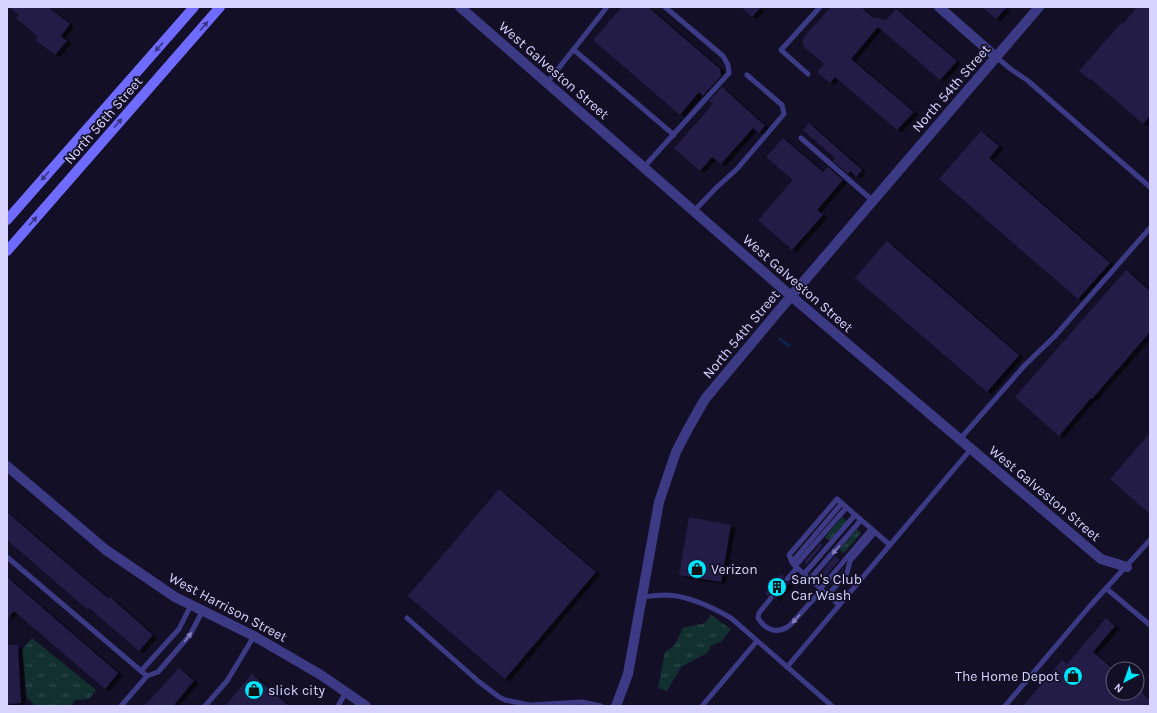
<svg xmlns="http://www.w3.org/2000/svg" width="1157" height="713" viewBox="0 0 1157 713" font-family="Karla,sans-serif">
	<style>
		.grass { fill: url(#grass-tufts) }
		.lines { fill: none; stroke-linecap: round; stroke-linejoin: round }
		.stream { stroke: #0c2248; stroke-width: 3 }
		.building { fill: #241b47; filter: url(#shadow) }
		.service { stroke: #3d3a85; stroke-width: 5 }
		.minor { stroke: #3d3a85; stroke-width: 10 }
		.secondary { stroke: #6f6bff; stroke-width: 10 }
		.oneway { fill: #38347d }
		.oneway2 { fill: #837fbc }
		.labels { text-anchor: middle; stroke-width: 3.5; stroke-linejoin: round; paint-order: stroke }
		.street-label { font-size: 14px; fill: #d9d4ff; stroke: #130f26 }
		.poi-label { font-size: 14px; fill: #d9d4ff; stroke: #130f26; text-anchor: start }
	</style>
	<defs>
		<pattern id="grass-tufts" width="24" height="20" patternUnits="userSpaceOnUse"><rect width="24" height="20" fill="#12302f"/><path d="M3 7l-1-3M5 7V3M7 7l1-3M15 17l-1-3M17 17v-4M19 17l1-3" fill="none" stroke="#344d4e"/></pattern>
		<filter id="shadow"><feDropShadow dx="4.5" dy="2.5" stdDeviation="0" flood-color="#0009"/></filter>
	</defs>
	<rect width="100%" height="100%" fill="#130f26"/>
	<g class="grass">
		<polygon points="842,517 847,521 830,540 827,540 825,537"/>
		<polygon points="857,529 861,533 845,552 842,553 840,549"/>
		<polygon points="711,615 731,629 722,641 711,646 707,653 681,667 667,691 658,688 665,652 674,646 683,628 705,623"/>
		<polygon points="32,638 96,690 89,699 75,700 71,706 36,706 27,698 22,650"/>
	</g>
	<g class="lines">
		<polyline class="stream" points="780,339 789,346"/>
	</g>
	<g class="building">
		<polygon points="9,7 48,7 70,24 61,36 67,41 55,55 35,40 38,37 16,18 19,15"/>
		<polygon points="622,7 648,7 720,69 721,76 703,96 699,92 680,115 593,40"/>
		<polygon points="741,7 761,7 752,17"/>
		<polygon points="831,7 861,7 872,17 886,20 896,9 957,61 940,80 878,27 851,59 914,112 897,130 835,77 830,83 817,72 824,64 803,46 803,38"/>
		<polygon points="982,7 1007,7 996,19"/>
		<polygon points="1137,7 1150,7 1150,116 1143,124 1091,79 1090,80 1079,71 1121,23 1123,24"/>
		<polygon points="722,87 765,126 759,133 753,128 721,164 712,157 700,171 674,148 713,104 709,101"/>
		<polygon points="809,123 862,170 856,177 850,171 848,174 833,161 835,158 803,130"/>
		<polygon points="981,131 999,146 989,158 1110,263 1078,299 939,179"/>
		<polygon points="783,138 823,172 828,167 843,180 817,210 823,215 792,250 758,220 793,180 766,157"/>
		<polygon points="887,241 1019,355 987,392 855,278"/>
		<polygon points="1126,270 1150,291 1150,332 1092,399 1091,398 1059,436 1015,397"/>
		<polygon points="1150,433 1150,514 1110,479"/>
		<polygon points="499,489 596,572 505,679 408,596"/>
		<polygon points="7,512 57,555 108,598 110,597 153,635 139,651 89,608 88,610 7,540"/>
		<polygon points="689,517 731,525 721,582 679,575"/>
		<polygon points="821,543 823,545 807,564 804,562"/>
		<polygon points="835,556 840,560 824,579 819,575"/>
		<polygon points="845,566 843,571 831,585 830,584"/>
		<polygon points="781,574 784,576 783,580 785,582 788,583 790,582 774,600 775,597 773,595 770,594 768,596 765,593"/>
		<polygon points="7,577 118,673 105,689 14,611 7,619"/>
		<polygon points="1106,618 1115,626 1093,652 1113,669 1113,693 1142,693 1150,700 1150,706 1023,706 1062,660 1067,664 1074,656"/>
		<polygon points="7,645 18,645 21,703 7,704"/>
		<polygon points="179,668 194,681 173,706 144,706"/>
		<polygon points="252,674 289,706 225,706"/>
	</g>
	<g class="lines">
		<g class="service">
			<polyline points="574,50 674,135"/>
			<polyline points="996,57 1012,70 1027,80 1150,187"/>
			<polyline points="808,74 781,50 820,7"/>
			<polyline points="547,83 607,7"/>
			<polyline points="801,138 873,201"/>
			<polyline points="644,167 729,73 728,65 723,56 665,7"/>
			<polyline points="694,211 717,187 737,169 784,114 782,105 747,75"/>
			<polyline points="960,439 1025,365 1055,336 1150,228"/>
			<polyline points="7,557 147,676"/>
			<polyline points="792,562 842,503"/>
			<polyline points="795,566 846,508"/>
			<polyline points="804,574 855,515"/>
			<polyline points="787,579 797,568"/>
			<polyline points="810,579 861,520"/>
			<polyline points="821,588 871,529"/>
			<polyline points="1107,589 1150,625"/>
			<polyline points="828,595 847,573 850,561 875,532"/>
			<path d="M642,597C650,596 658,595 667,595C689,596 712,607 731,618L832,706"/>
			<path d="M771,598L759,613L758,618C765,630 778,635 790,625L822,590"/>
			<polyline points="839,605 795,566 792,562 789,555 837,499 890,545"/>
			<polyline points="407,618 478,681 499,697 505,700 530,705 582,702 601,706"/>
			<polyline points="787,667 971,449"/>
			<polyline points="141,671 179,629 191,605"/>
			<polyline points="121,706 147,676 158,672 190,635 203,610"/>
			<polyline points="205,706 227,681 254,636"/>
			<polyline points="338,706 346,692"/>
			<polyline points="702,706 757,641"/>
			<polyline points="1005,706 1089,607 1150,540"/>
		</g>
		<g class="minor">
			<polyline points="460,7 791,296 1101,559 1127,567"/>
			<polyline points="939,7 996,57"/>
			<polyline points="7,466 106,550 175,597 254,636 321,675 366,706"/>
			<polyline points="616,706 628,674 659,502 676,452 689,427 705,399 781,308 1039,7"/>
		</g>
		<g class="secondary">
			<polyline points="7,220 194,7"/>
			<polyline points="7,251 220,7"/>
		</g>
	</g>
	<defs><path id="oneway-solid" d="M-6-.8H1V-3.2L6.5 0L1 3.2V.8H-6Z"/></defs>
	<g class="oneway">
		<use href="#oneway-solid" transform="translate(204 26) rotate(-49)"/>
		<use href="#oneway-solid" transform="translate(159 47) rotate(131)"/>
		<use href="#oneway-solid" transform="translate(118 123) rotate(-49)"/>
		<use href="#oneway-solid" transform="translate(45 176) rotate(131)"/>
		<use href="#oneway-solid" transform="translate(33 221) rotate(-49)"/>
	</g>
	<g class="oneway2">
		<use href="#oneway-solid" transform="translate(836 550) rotate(130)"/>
		<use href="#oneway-solid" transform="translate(796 619) rotate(132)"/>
		<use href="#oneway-solid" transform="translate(188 637) rotate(-53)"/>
	</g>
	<defs>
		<g id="shop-disc" transform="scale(1)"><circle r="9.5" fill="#00e5ff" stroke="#130f26"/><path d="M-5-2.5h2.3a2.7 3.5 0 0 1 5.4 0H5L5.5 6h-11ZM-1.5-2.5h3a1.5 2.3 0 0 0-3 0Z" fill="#111"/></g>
		<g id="building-disc" transform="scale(1)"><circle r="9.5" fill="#00e5ff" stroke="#130f26"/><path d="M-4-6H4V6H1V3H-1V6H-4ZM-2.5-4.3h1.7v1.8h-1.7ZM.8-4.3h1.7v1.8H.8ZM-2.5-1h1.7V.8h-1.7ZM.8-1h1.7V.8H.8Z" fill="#111"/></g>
	</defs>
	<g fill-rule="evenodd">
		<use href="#shop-disc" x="697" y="569"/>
		<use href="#building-disc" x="777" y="587"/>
		<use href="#shop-disc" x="1073" y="676"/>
		<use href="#shop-disc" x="254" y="690"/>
	</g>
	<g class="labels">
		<g class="street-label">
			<text transform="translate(554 70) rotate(41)" y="5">West Galveston Street</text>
			<text transform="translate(951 88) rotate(-49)" y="5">North 54th Street</text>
			<text transform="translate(103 120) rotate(-49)" y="5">North 56th Street</text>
			<text transform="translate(798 283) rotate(41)" y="5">West Galveston Street</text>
			<text transform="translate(741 334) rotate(-50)" y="5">North 54th Street</text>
			<text transform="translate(1045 493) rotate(40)" y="5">West Galveston Street</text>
			<text transform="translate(228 607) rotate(28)" y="5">West Harrison Street</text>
		</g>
		<g class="poi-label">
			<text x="711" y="574">Verizon</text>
			<text x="791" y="584">Sam's Club<tspan x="791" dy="16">Car Wash</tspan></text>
			<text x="1059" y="681" text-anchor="end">The Home Depot</text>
			<text x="268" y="695">slick city</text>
		</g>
	</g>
	<rect width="1157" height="713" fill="none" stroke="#d9d4ff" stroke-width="16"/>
	<g transform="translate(1125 681) rotate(221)"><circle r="19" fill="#130f26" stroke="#625e7d"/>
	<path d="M0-3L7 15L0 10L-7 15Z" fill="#00e5ff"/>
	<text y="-6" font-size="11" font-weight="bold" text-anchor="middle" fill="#d9d4ff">N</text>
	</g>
</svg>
